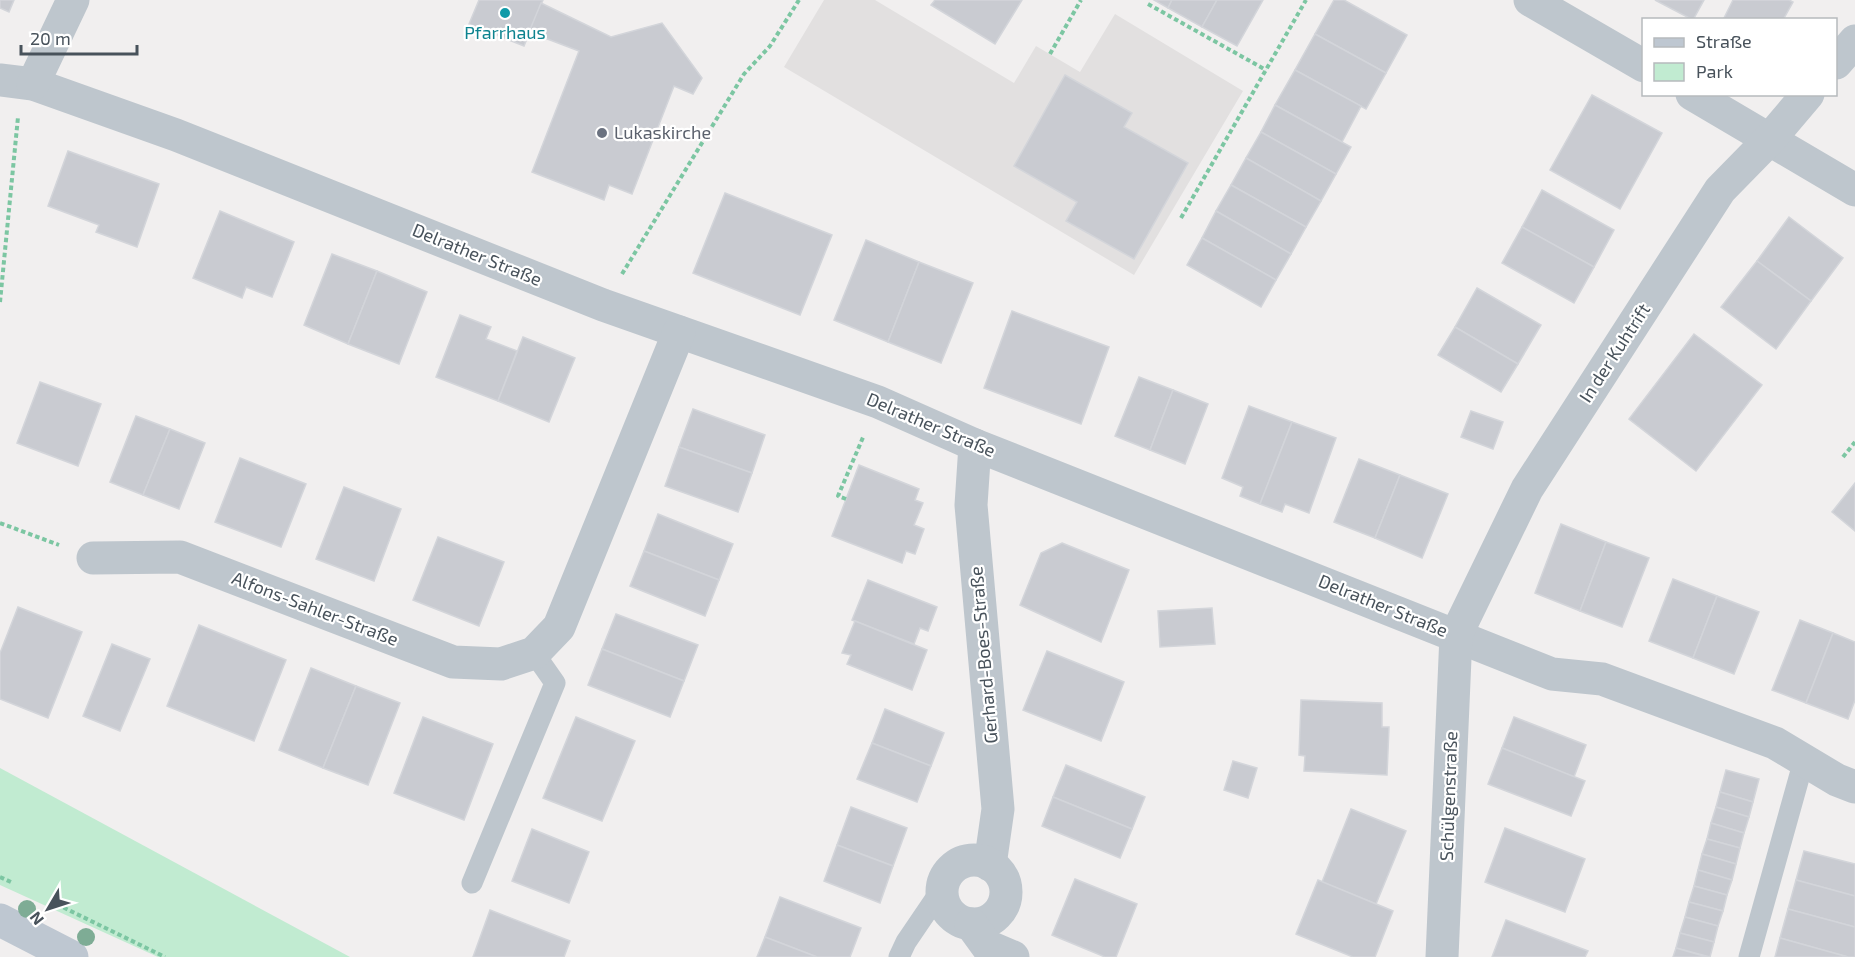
<svg xmlns="http://www.w3.org/2000/svg" width="1855" height="957" viewBox="0 0 1855 957" font-family="'Exo 2',sans-serif">
	<style>
		.education { fill: #e2e0e0 }
		.green { fill: #c1ebd1 }
		.building { fill: #c9cbd1; stroke: #d3d5da; stroke-width: 1.5 }
		.lines { fill: none; stroke-linecap: round; stroke-linejoin: round }
		.path { stroke: #7cc6a2; stroke-width: 4; stroke-dasharray: 4.5 3; stroke-linecap: butt }
		.lane { stroke: #bec6cd; stroke-width: 21 }
		.street { stroke: #bec6cd; stroke-width: 33 }
		.secondary { stroke: #bec7d1; stroke-width: 33 }
		.tree { fill: #7eac95 }
		.culture-dot { fill: #0f9aa8; stroke: #fff; stroke-width: 2 }
		.worship-dot { fill: #6b7280; stroke: #fff; stroke-width: 2 }
		.labels { text-anchor: middle; stroke-width: 4.5; stroke-linejoin: round; paint-order: stroke }
		.culture-label { font-size: 18px; fill: #0d838f; stroke: #fff }
		.worship-label { font-size: 18px; fill: #5b616d; stroke: #fff; text-anchor: start }
		.street-label { font-size: 18px; fill: #48525b; stroke: #fff }
	</style>
	<rect width="100%" height="100%" fill="#f1efef"/>
	<polygon class="education" points="824,0 875,0 1014,83 1036,46 1080,72 1115,14 1243,91 1134,275 784,67"/>
	<polygon class="green" points="0,768 350,957 158,957 0,885"/>
	<g class="building">
		<polygon points="0,0 14,0 9,12 0,8"/>
		<polygon points="479,0 543,0 524,46 469,24"/>
		<polygon points="935,0 1022,0 995,44 931,5"/>
		<polygon points="1154,0 1172,0 1168,8"/>
		<polygon points="1172,0 1217,0 1202,27 1168,8"/>
		<polygon points="1217,0 1263,0 1237,46 1202,27"/>
		<polygon points="1334,0 1344,0 1407,35 1386,73 1315,34"/>
		<polygon points="1655,0 1704,0 1693,20"/>
		<polygon points="1733,0 1789,0 1793,2 1783,20 1723,20"/>
		<polygon points="541,3 611,37 662,23 702,78 693,94 674,86 632,194 609,185 604,200 532,172 579,51 529,32"/>
		<polygon points="1315,34 1386,73 1366,109 1295,70"/>
		<polygon points="1295,70 1361,106 1342,142 1275,105"/>
		<polygon points="1065,75 1132,113 1124,127 1188,163 1134,259 1066,221 1077,202 1014,166"/>
		<polygon points="1592,95 1662,133 1620,209 1550,170"/>
		<polygon points="1275,105 1351,147 1336,174 1261,132"/>
		<polygon points="1261,132 1336,174 1321,201 1246,158"/>
		<polygon points="68,151 159,184 137,247 96,232 99,225 48,206"/>
		<polygon points="1246,158 1321,201 1306,227 1231,185"/>
		<polygon points="1231,185 1306,227 1291,254 1216,211"/>
		<polygon points="1542,190 1614,230 1594,267 1522,227"/>
		<polygon points="725,193 832,235 800,315 693,273"/>
		<polygon points="220,211 294,242 272,297 246,287 242,298 193,278"/>
		<polygon points="1216,211 1291,254 1276,280 1202,238"/>
		<polygon points="1789,217 1843,258 1811,301 1757,261"/>
		<polygon points="1522,227 1594,267 1574,303 1502,263"/>
		<polygon points="1202,238 1276,280 1261,307 1187,265"/>
		<polygon points="866,240 919,262 888,342 834,320"/>
		<polygon points="332,254 377,271 348,344 304,325"/>
		<polygon points="1757,261 1811,301 1776,349 1721,307"/>
		<polygon points="919,262 973,283 941,363 888,342"/>
		<polygon points="377,271 427,292 399,364 348,344"/>
		<polygon points="1477,288 1541,325 1518,364 1455,327"/>
		<polygon points="1012,311 1109,347 1081,424 984,388"/>
		<polygon points="460,315 491,327 486,339 517,351 498,401 436,377"/>
		<polygon points="1455,327 1518,364 1501,392 1438,355"/>
		<polygon points="1694,334 1762,385 1696,471 1629,419"/>
		<polygon points="523,337 575,358 549,422 498,401"/>
		<polygon points="1139,377 1173,390 1150,450 1115,436"/>
		<polygon points="40,382 101,404 78,466 17,443"/>
		<polygon points="1173,390 1208,404 1185,464 1150,450"/>
		<polygon points="1249,406 1292,422 1260,504 1240,496 1243,487 1222,478"/>
		<polygon points="693,409 765,435 752,473 679,447"/>
		<polygon points="1471,411 1503,422 1493,449 1461,437"/>
		<polygon points="136,416 170,429 143,495 110,482"/>
		<polygon points="1292,422 1336,438 1309,513 1285,504 1282,512 1260,504"/>
		<polygon points="170,429 205,443 179,509 143,495"/>
		<polygon points="679,447 752,473 738,512 665,486"/>
		<polygon points="240,458 306,484 281,547 215,522"/>
		<polygon points="1359,459 1400,475 1375,538 1334,522"/>
		<polygon points="859,465 919,489 915,500 923,503 914,525 924,529 915,554 906,551 902,563 832,536"/>
		<polygon points="1400,475 1448,494 1422,558 1375,538"/>
		<polygon points="1855,483 1855,531 1832,512"/>
		<polygon points="344,487 401,509 374,581 316,559"/>
		<polygon points="658,514 733,544 719,580 644,551"/>
		<polygon points="1561,524 1606,542 1580,611 1535,593"/>
		<polygon points="438,537 504,562 479,626 413,600"/>
		<polygon points="1606,542 1649,558 1622,627 1580,611"/>
		<polygon points="1062,543 1129,570 1101,642 1020,605 1041,553"/>
		<polygon points="644,551 719,580 705,616 630,586"/>
		<polygon points="1673,579 1717,596 1693,658 1649,641"/>
		<polygon points="868,580 937,607 928,631 920,628 914,644 852,620"/>
		<polygon points="1717,596 1759,612 1734,674 1693,658"/>
		<polygon points="18,607 82,632 48,718 0,699 0,653"/>
		<polygon points="1212,608 1215,644 1160,647 1158,611"/>
		<polygon points="616,614 698,645 684,681 602,649"/>
		<polygon points="1800,620 1833,633 1806,703 1772,690"/>
		<polygon points="855,621 927,650 912,690 847,664 851,655 842,653"/>
		<polygon points="199,625 286,660 254,741 167,706"/>
		<polygon points="1833,633 1855,642 1855,700 1848,719 1806,703"/>
		<polygon points="112,644 150,659 120,731 83,716"/>
		<polygon points="602,649 684,681 670,717 588,685"/>
		<polygon points="1047,651 1124,682 1101,741 1023,710"/>
		<polygon points="311,668 356,686 323,768 279,750"/>
		<polygon points="356,686 400,703 368,785 323,768"/>
		<polygon points="1301,700 1382,703 1382,727 1389,727 1387,775 1304,771 1305,756 1299,755"/>
		<polygon points="885,709 944,733 931,766 872,743"/>
		<polygon points="423,717 493,744 464,820 394,793"/>
		<polygon points="576,717 635,741 602,821 543,798"/>
		<polygon points="1514,717 1586,745 1574,777 1502,748"/>
		<polygon points="872,743 931,766 917,802 857,779"/>
		<polygon points="1502,748 1585,781 1571,816 1488,784"/>
		<polygon points="1233,761 1257,768 1248,798 1224,790"/>
		<polygon points="1066,765 1145,797 1132,829 1053,797"/>
		<polygon points="1726,770 1759,779 1753,802 1720,792"/>
		<polygon points="1720,792 1753,802 1749,817 1716,807"/>
		<polygon points="1053,797 1132,829 1120,858 1042,826"/>
		<polygon points="851,807 907,828 893,866 837,845"/>
		<polygon points="1716,807 1749,817 1744,833 1711,823"/>
		<polygon points="1351,809 1406,831 1376,904 1322,882"/>
		<polygon points="1711,823 1744,833 1740,848 1707,839"/>
		<polygon points="1505,828 1585,859 1565,912 1485,882"/>
		<polygon points="532,829 589,852 569,903 512,881"/>
		<polygon points="1707,839 1740,848 1736,864 1702,854"/>
		<polygon points="837,845 893,866 880,903 824,881"/>
		<polygon points="1804,851 1855,864 1855,896 1796,880"/>
		<polygon points="1702,854 1736,864 1732,880 1698,870"/>
		<polygon points="1698,870 1732,880 1727,895 1694,886"/>
		<polygon points="1075,879 1137,904 1116,957 1105,957 1052,935"/>
		<polygon points="1318,880 1393,911 1375,957 1353,957 1296,934"/>
		<polygon points="1796,880 1855,896 1855,927 1788,909"/>
		<polygon points="1694,886 1727,895 1723,911 1689,902"/>
		<polygon points="780,897 861,928 850,957 817,957 765,937"/>
		<polygon points="1689,902 1723,911 1718,926 1685,917"/>
		<polygon points="1788,909 1855,927 1855,957 1848,957 1780,938"/>
		<polygon points="490,910 570,941 564,957 473,957"/>
		<polygon points="1685,917 1718,926 1714,942 1680,933"/>
		<polygon points="1506,920 1588,951 1585,957 1492,957"/>
		<polygon points="1680,933 1714,942 1710,957 1676,948"/>
		<polygon points="765,937 817,957 757,957"/>
		<polygon points="1780,938 1848,957 1775,957"/>
		<polygon points="1676,948 1707,957 1673,957"/>
	</g>
	<g class="lines">
		<g class="path">
			<polyline points="1148,4 1266,70"/>
			<polyline points="1050,54 1081,0"/>
			<polyline points="1181,218 1306,0"/>
			<polyline points="622,274 744,74 770,46 799,0"/>
			<polyline points="0,302 18,117"/>
			<polyline points="1843,457 1855,442"/>
			<polyline points="846,499 838,496 864,435"/>
			<polyline points="0,523 59,545"/>
			<polyline points="0,877 13,883"/>
			<polyline points="50,901 165,957"/>
		</g>
		<g class="lane">
			<polyline points="472,883 555,683 534,653"/>
			<polyline points="899,957 906,942 942,889"/>
			<polyline points="1749,957 1804,760"/>
		</g>
		<g class="street">
			<polyline points="1530,0 1644,66"/>
			<polyline points="1836,63 1855,41"/>
			<polyline points="0,80 33,84 176,135 603,305 878,402 975,445 1552,674 1602,679 1775,743 1837,780 1855,787"/>
			<polyline points="33,84 73,0"/>
			<polyline points="1692,94 1855,190"/>
			<polyline points="975,445 971,505 998,809 990,865"/>
			<polyline points="93,558 180,557 453,662 501,664 534,653 559,627 679,332"/>
			<circle cx="974" cy="892" r="32"/>
			<polyline points="971,924 987,946 1013,957"/>
			<polyline points="1442,957 1456,635 1527,489 1720,190 1769,140 1808,94"/>
		</g>
		<polyline class="secondary" points="0,920 72,957"/>
	</g>
	<g class="tree">
		<circle cx="27" cy="909" r="9"/>
		<circle cx="86" cy="937" r="9"/>
	</g>
	<circle class="culture-dot" cx="505" cy="13" r="6"/>
	<circle class="worship-dot" cx="602" cy="133" r="6"/>
	<g class="labels">
		<g class="culture-label">
			<text x="505" y="39">Pfarrhaus</text>
		</g>
		<g class="worship-label">
			<text x="614" y="139">Lukaskirche</text>
		</g>
		<g class="street-label">
			<text transform="translate(477 255) rotate(22)" y="6">Delrather Straße</text>
			<text transform="translate(1615 353) rotate(-57)" y="6">In der Kuhtrift</text>
			<text transform="translate(931 425) rotate(23)" y="6">Delrather Straße</text>
			<text transform="translate(1383 606) rotate(22)" y="6">Delrather Straße</text>
			<text transform="translate(315 609) rotate(21)" y="6">Alfons-Sahler-Straße</text>
			<text transform="translate(984 655) rotate(-95)" y="6">Gerhard-Boes-Straße</text>
			<text transform="translate(1449 796) rotate(-88)" y="6">Schülgenstraße</text>
		</g>
	</g>
	<rect x="1642" y="18" width="195" height="78" fill="#ffffff" stroke="#b6babd" stroke-width="1.5"/>
	<rect x="1654" y="38" width="30" height="9" fill="#bec7d1" stroke="#b6babd" stroke-width="1.5"/>
	<text x="1696" y="48" font-size="18" fill="#48525b">Straße</text>
	<rect x="1654" y="63" width="30" height="18" fill="#c1ebd1" stroke="#b6babd" stroke-width="1.5"/>
	<text x="1696" y="78" font-size="18" fill="#48525b">Park</text>
	<g transform="translate(48 909) rotate(231)" stroke="#ffffff" stroke-width="4.5" paint-order="stroke">
	<path d="M0-4.5L10 22L0 15L-10 22Z" fill="#48525b"/>
	<text y="-9" font-size="16" font-weight="bold" text-anchor="middle" fill="#48525b">N</text>
	</g>
	<path d="M21 45v9h116v-9" fill="none" stroke="#48525b" stroke-width="3"/>
	<text x="30" y="45" font-size="18" fill="#48525b" stroke="#ffffff" stroke-width="4.5" paint-order="stroke">20 m</text>
</svg>
